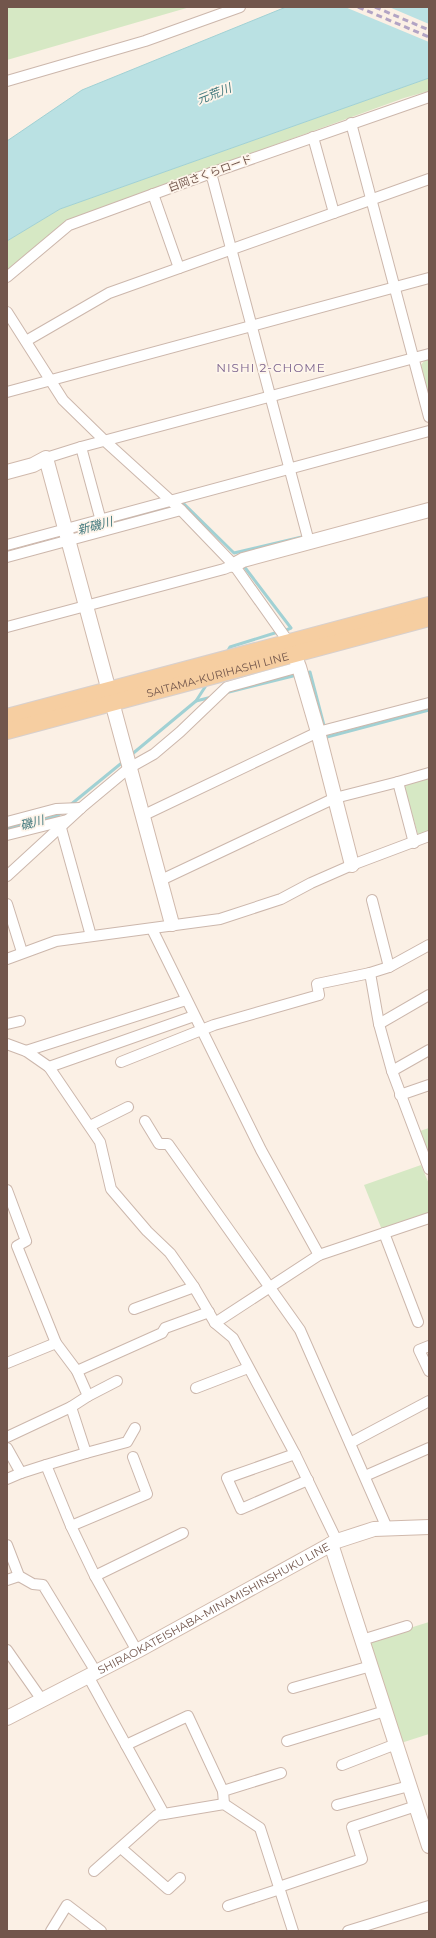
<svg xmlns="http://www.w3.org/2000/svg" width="436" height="1938" viewBox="0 0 436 1938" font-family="Montserrat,'Noto Sans JP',sans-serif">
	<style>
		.green { fill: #d6e8c4 }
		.water { fill: #bae1e3; stroke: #a1d1d4 }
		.pier { fill: #fbf0e5 }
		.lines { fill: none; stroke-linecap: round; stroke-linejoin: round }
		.stream { stroke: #a1d1d4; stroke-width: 3 }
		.street-casing { stroke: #ccb7ac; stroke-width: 12 }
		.secondary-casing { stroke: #d0b9ac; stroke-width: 16 }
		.primary-casing { stroke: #d8d0cd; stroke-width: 18 }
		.street { stroke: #fff; stroke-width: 10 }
		.secondary { stroke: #fff; stroke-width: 14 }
		.primary { stroke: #f6cea1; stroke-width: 16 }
		.rail { stroke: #b2a4c4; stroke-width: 3; stroke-dasharray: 6 4; stroke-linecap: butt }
		.labels { text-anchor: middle; stroke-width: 3.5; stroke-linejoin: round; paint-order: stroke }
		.street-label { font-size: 11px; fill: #72564c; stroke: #fef5eb }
		.water-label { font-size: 12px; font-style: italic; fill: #43797d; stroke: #fef5eb }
		.neighbourhood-label { font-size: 12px; letter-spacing: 1px; fill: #7c648e; stroke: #fef5eb }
	</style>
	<rect width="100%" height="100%" fill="#fbf0e5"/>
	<g class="green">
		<polygon points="7,7 190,7 7,60"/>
		<polygon points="429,78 429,91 404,98 68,220 7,271 7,241 60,209"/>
		<polygon points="429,359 429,397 421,365 424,361"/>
		<polygon points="429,778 429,831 418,835 404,785"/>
		<polygon points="429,1128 429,1157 420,1131"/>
		<polygon points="421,1165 429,1184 429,1214 382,1230 364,1185"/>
		<polygon points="429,1622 429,1734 401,1743 368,1641"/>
	</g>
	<polygon class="water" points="286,7 429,7 429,78 60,209 7,241 7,141 82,90"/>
	<polygon class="pier" points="345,7 389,7 429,24 429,42"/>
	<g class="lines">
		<g class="stream">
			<polyline points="179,504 183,503 234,553 306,536"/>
			<polyline points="102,525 173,506"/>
			<polyline points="243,565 291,628 284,631"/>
			<polyline points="227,652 230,647 278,632"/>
			<polyline points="305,674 310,672 327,737 429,710"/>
			<polyline points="225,693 297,675"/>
			<polyline points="196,701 212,697"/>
			<polyline points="131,755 196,701 207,684"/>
			<polyline points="69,806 124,761"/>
			<polyline points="7,829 57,816 62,812"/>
		</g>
		<g class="street-casing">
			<g id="street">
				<polyline points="7,81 145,41 240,7"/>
				<polyline points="351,123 429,417"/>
				<polyline points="313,137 334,213"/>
				<polyline points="211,173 309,542"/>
				<polyline points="153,194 179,268"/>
				<polyline points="7,277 69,225 211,173 429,97"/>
				<polyline points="7,312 63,400 105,441 181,510 234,565 290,644"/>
				<polyline points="26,341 109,293 429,179"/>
				<polyline points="7,392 429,278"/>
				<polyline points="81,447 101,521"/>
				<polyline points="46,458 81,447 429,354"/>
				<polyline points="7,545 429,431"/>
				<polyline points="7,557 181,510"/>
				<polyline points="7,627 224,569 234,565"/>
				<polyline points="142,816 318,732 429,703"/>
				<polyline points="7,822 56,809 81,808"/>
				<polyline points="61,828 91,936"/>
				<polyline points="7,835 67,820"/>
				<polyline points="414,843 398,782 429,773"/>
				<polyline points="7,876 81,808 129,768 154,754 180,732 227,687 299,667"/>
				<polyline points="159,881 335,798 398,782"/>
				<polyline points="372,900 389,967 370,973 379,1024 392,1071 429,1169"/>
				<polyline points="7,904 22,952"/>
				<polyline points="152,929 261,1150 319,1255"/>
				<polyline points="7,959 56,941 220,919 281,899 311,883 352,865 429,836"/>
				<polyline points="389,967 429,945"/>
				<polyline points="7,1024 20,1021"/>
				<polyline points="379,1024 429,995"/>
				<polyline points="7,1044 26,1051 49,1067 100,1142 111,1189 147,1231 170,1253 194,1287 215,1323 319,1255 429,1218"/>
				<polyline points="26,1051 186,1000"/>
				<polyline points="121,1062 214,1025 319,995 317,984 370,973"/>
				<polyline points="49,1067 194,1016"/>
				<polyline points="392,1071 429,1050"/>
				<polyline points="400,1095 429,1085"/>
				<polyline points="145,1121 159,1144 168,1144 300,1330 387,1528"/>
				<polyline points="90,1126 128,1107"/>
				<polyline points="7,1190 26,1241 17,1246 56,1343 77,1371 88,1396 71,1407 86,1453 46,1465"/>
				<polyline points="384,1233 418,1322"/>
				<polyline points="134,1309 194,1287"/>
				<polyline points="215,1323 233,1338 295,1454 337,1541"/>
				<polyline points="429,1346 419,1350 429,1371"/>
				<polyline points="7,1363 56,1343"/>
				<polyline points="77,1371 162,1333 165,1328 209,1312"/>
				<polyline points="196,1388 248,1368"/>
				<polyline points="88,1396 117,1381"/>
				<polyline points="7,1437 71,1407"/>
				<polyline points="350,1443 429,1401"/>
				<polyline points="7,1448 21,1473 46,1465 71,1526 95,1576 137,1651"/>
				<polyline points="86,1453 127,1442 135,1428"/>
				<polyline points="295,1454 227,1478 241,1509 308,1480"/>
				<polyline points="365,1476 429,1448"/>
				<polyline points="7,1479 21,1473"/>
				<polyline points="71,1526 147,1494 133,1457"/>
				<polyline points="7,1545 19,1576 33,1584 43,1585 96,1672"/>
				<polyline points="95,1576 183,1533"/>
				<polyline points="7,1580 19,1576"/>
				<polyline points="362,1640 407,1626"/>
				<polyline points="7,1650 42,1700"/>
				<polyline points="88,1676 164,1814 224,1804 260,1828 293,1931"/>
				<polyline points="293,1688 371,1666"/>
				<polyline points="287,1741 385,1711"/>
				<polyline points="126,1745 188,1716 223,1791 224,1804"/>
				<polyline points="342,1765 396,1744"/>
				<polyline points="223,1791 281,1773"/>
				<polyline points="337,1805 409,1786"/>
				<polyline points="121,1848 168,1889 180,1878"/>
				<polyline points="94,1871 157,1815 164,1814"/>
				<polyline points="279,1887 362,1859 352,1827 416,1806"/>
				<polyline points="228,1906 280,1889"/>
				<polyline points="51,1931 67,1905 101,1931"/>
				<polyline points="348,1931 429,1906"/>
			</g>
		</g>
		<g class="secondary-casing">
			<g id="secondary">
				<polyline points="7,472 33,465 46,458 172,924"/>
				<polyline points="234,565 243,560 429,510"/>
				<polyline points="290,644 299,667 318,732 352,865"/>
				<polyline points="331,1544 429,1846"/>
				<path id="s1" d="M7,1718L137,1651L337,1541L374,1529L429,1527"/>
			</g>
		</g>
		<g class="primary-casing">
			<g id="primary">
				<polyline points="7,717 429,605"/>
				<path id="s2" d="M7,731L429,618"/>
			</g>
		</g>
		<use href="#street" class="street"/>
		<use href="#secondary" class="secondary"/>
		<use href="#primary" class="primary"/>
		<g class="rail">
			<polyline points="358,7 429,37"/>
			<polyline points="375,7 429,30"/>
		</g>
	</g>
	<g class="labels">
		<g class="street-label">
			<text transform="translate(210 173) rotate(-20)" y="4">白岡さくらロード</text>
			<text dy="4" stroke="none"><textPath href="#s2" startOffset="218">SAITAMA-KURIHASHI LINE</textPath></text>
			<text dy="4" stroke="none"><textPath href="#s1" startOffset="234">SHIRAOKATEISHABA-MINAMISHINSHUKU LINE</textPath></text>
		</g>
		<g class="water-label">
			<text transform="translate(214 94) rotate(-21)" y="4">元荒川</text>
			<text transform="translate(95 526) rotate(-15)" y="4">新磯川</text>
			<text transform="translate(32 823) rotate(-15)" y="4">磯川</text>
		</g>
		<g class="neighbourhood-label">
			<text x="271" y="372">NISHI 2-CHOME</text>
		</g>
	</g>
	<rect width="436" height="1938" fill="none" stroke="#72564c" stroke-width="16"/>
</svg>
